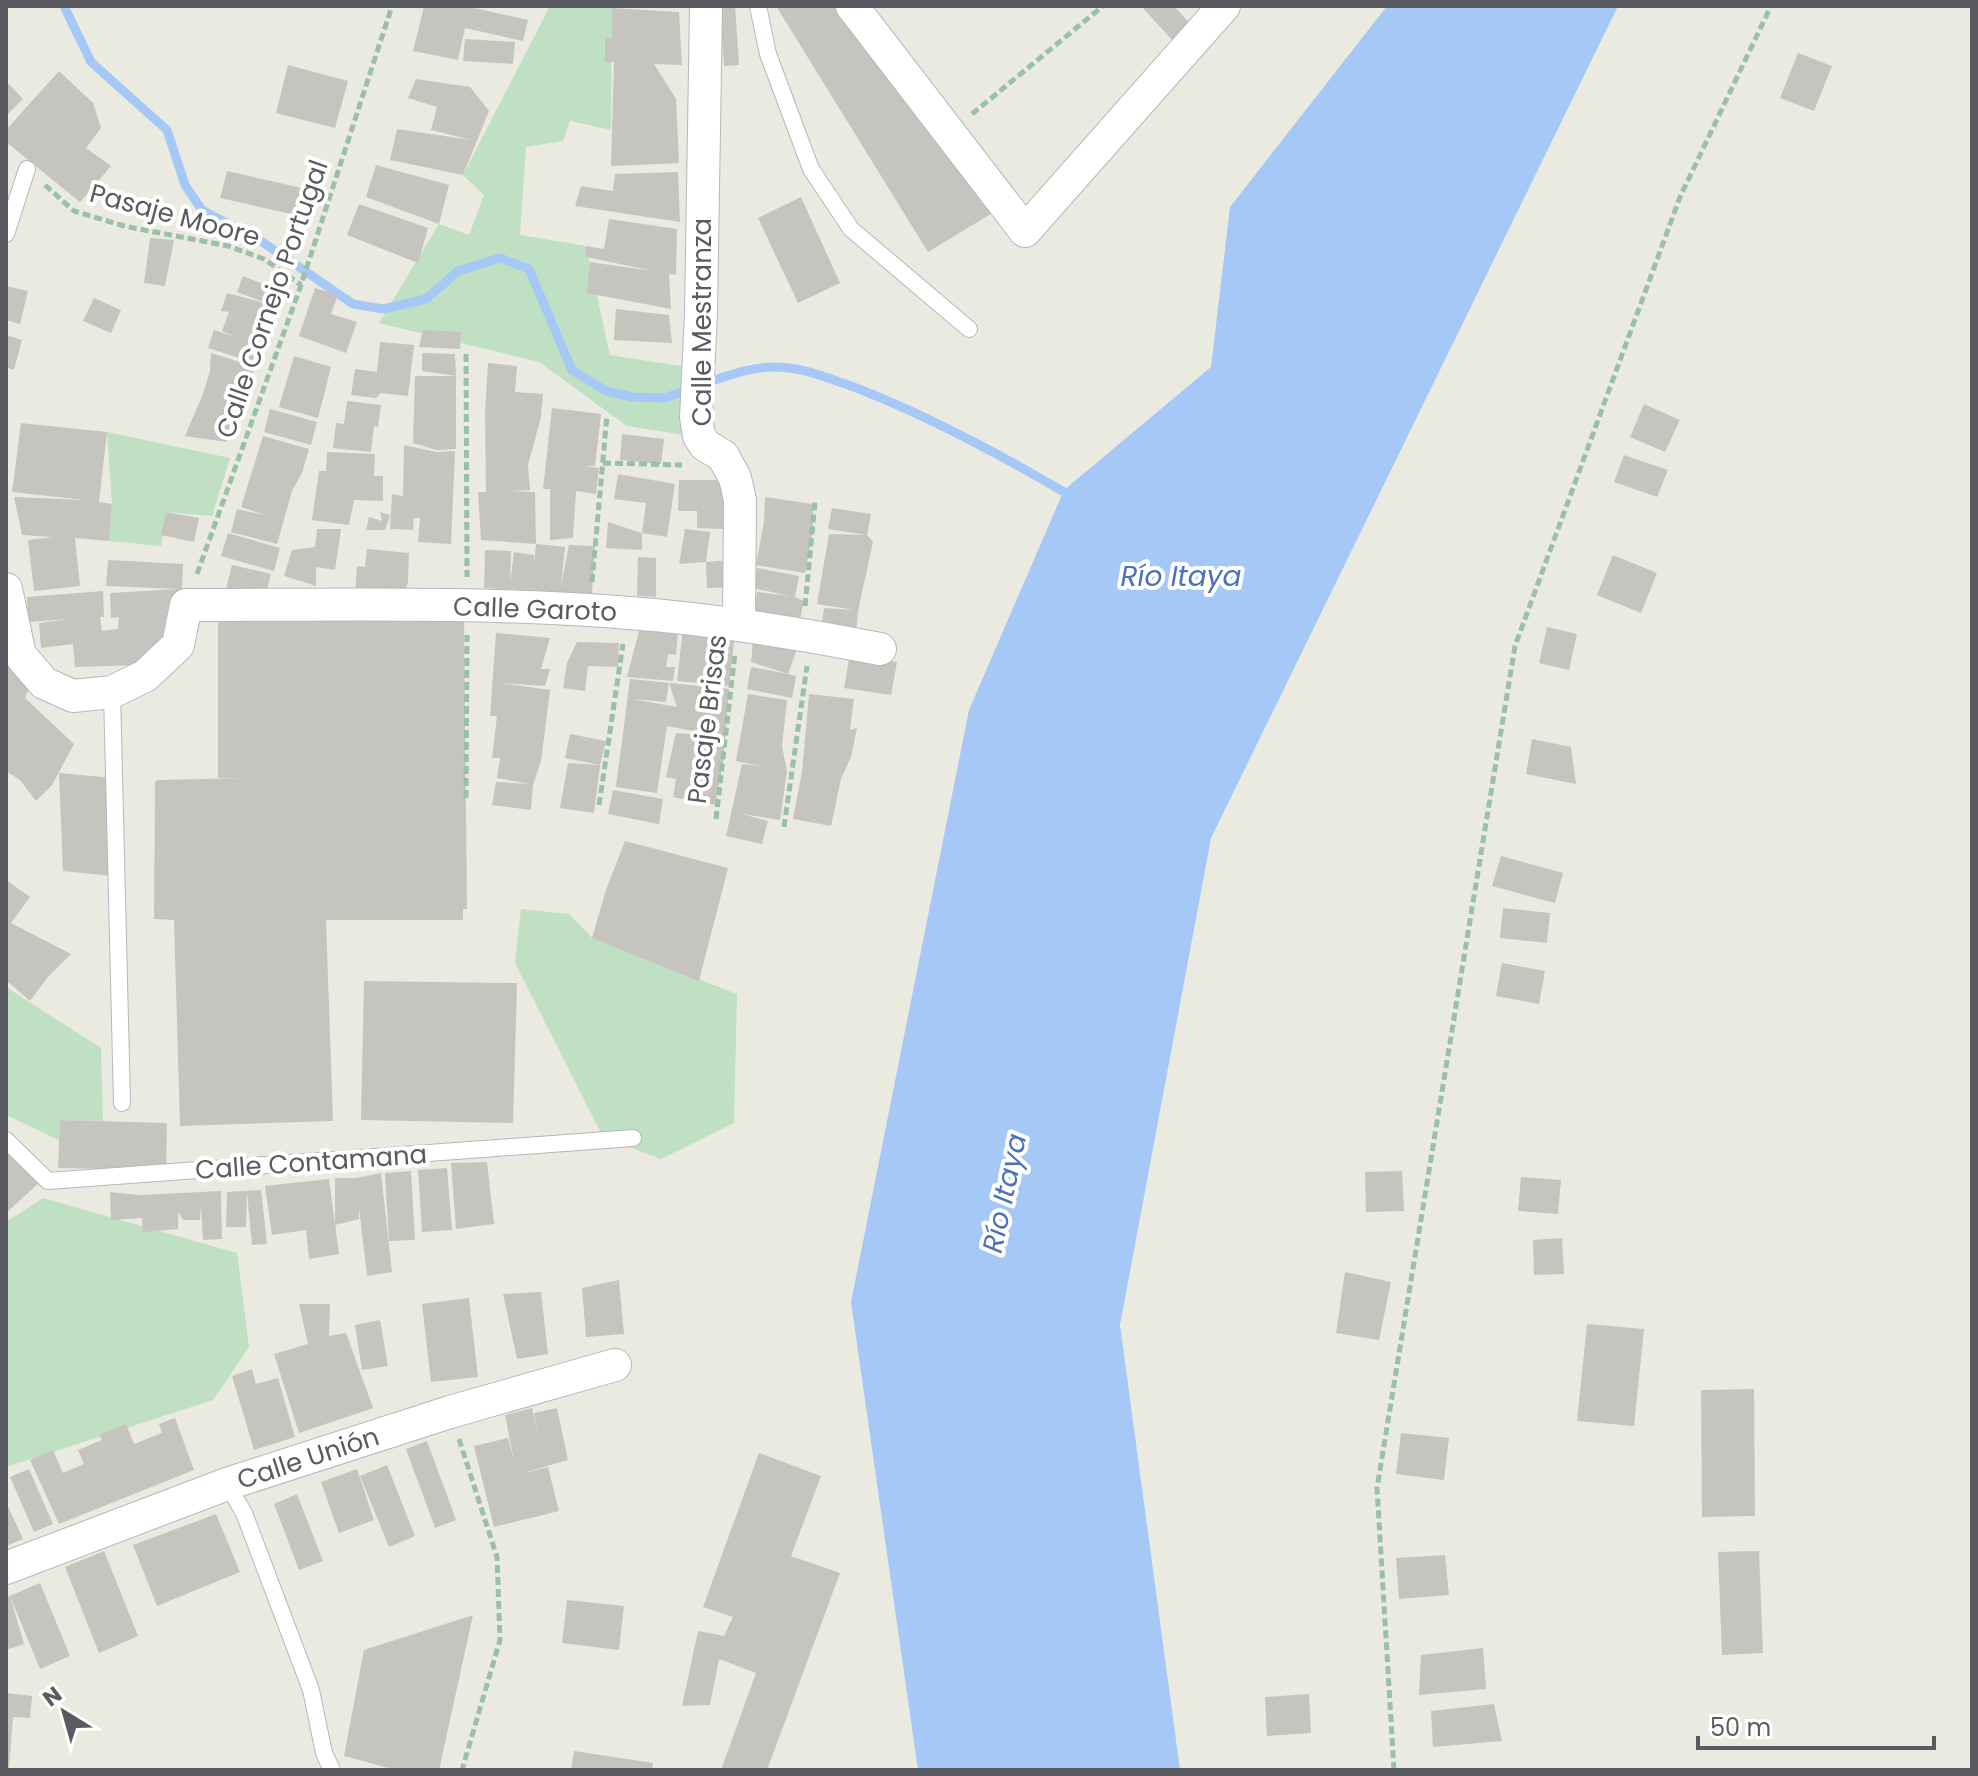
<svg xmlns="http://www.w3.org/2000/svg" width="1978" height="1776" viewBox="0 0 1978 1776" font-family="Poppins,sans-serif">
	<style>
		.green { fill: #bfe0c3 }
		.water { fill: #a5c8f6 }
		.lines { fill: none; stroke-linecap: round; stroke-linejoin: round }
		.stream { stroke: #a5c8f6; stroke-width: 9 }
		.building { fill: #c6c4be; fill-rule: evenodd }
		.service-casing { stroke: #b6b7bc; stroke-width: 18 }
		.minor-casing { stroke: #b6b7bc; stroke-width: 34 }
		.path { stroke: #99c0a9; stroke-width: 5; stroke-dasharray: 8 4; stroke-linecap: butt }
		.service { stroke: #fff; stroke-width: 16 }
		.minor { stroke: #fff; stroke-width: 32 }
		.labels { text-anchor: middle; stroke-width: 8; stroke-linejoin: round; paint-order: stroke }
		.street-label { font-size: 26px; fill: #595b60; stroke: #fff }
		.water-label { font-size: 28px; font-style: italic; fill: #4b71b6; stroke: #fff }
	</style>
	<rect width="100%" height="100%" fill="#ebeae0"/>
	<g class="green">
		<polygon points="550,6 612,8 611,130 570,121 563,141 526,147 520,235 586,246 610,355 687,367 691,436 627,426 539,362 379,323 439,224 469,235 484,195 463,175"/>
		<polygon points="107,432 230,458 212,516 166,512 161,546 109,541 112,504"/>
		<polygon points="521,909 569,914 592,938 737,994 734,1123 661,1159 603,1137 515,963"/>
		<polygon points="6,987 101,1048 103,1121 60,1120 59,1140 6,1115"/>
		<polygon points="43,1198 237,1253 249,1347 213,1400 6,1467 6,1222"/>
	</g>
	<polygon class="water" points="1387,6 1618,6 1211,838 1120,1325 1180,1770 918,1770 851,1302 969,710 1064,490 1211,367 1230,207"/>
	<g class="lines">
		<g class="stream">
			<polyline points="64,6 91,62 167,130 185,185 202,210 264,243 353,304 383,309 426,299 458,271 500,258 529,269 572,370 606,391 632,397 665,398 692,388"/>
			<path d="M706,383C727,376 753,366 777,367C806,368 831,379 859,389C933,418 1003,456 1071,496"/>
		</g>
	</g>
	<g class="building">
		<polygon points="424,6 465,6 528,20 523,41 465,28 458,60 413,51"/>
		<polygon points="720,6 735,6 739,65 724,66"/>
		<polygon points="776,6 841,6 994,212 928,252"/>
		<polygon points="1141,6 1174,6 1192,26 1174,42"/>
		<polygon points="612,8 679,12 682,65 654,64 676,99 679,163 611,166 614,62 605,62 605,37 612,38"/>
		<polygon points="465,39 515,42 513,64 463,61"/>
		<polygon points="1798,53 1832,66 1814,111 1780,98"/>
		<polygon points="288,65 348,81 335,128 276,113"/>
		<polygon points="59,71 93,103 101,128 86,148 111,166 80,202 6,142 6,130"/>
		<polygon points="416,79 470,87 489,111 463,175 390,160 397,129 471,140 431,130 437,107 408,98"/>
		<polygon points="9,84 23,99 6,116 6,86"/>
		<polygon points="376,165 449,185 439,224 366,197"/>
		<polygon points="227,171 306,189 300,216 220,198"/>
		<polygon points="678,172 680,222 575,206 581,186 613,191 615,174"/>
		<polygon points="801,197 840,283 798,303 758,218"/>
		<polygon points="359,204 428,228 418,263 347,235"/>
		<polygon points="609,219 677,229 676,275 669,274 671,309 587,293 590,262 653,271 586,257 586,246 604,249"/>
		<polygon points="150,238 174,240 165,286 144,283"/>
		<polygon points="243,276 278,290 252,362 208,348 214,330 236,337 222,331 229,312 221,311 227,293 268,304 237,292"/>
		<polygon points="6,286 28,291 20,324 6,320"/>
		<polygon points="315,288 338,295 331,314 357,322 346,353 299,336"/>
		<polygon points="94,298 121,310 111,333 83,321"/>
		<polygon points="616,309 669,315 672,343 614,340"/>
		<polygon points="423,330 461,332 460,349 419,347"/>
		<polygon points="6,335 22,340 14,370 6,367"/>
		<polygon points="380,342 414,345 408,396 381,393 376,398 351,395 355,369 377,372"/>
		<polygon points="211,353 256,367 245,384 230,421 227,442 185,436 203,394 210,371"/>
		<polygon points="422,353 455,354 456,376 422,371"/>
		<polygon points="294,356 331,367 318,418 279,407"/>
		<polygon points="488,363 517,366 515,392 543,394 541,417 528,465 530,490 511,491 535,492 536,544 481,540 478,492 486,492 485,413"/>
		<polygon points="415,376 456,376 456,449 436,450 413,443"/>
		<polygon points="347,401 381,405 378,427 374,426 371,452 333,448 336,423 344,424"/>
		<polygon points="1644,404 1680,420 1665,452 1630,437"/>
		<polygon points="552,408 601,414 595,466 585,466 599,468 596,494 576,491 573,538 550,540 550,489 543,489"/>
		<polygon points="270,409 317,422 311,445 264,432"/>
		<polygon points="21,423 107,432 99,502 112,504 109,541 75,538 80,586 34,591 28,540 52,537 22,535 14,497 85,500 12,492"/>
		<polygon points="622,434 664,439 661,464 620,460"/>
		<polygon points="263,436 309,449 302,473 292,491 277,544 231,532 237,509 268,516 241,507"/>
		<polygon points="404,445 436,452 455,451 451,544 418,542 420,518 414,518 413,530 390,529 392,494 403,496"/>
		<polygon points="327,452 375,454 374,476 383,476 383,501 354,500 349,525 312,520 319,471 326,471"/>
		<polygon points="1624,455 1668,470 1657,497 1614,482"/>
		<polygon points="618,474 675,484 667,537 642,533 642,550 606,548 608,522 642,533 646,503 614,499"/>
		<polygon points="679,480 724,480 723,529 697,528 697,511 678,511"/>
		<polygon points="765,497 813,504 813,531 805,573 756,565 764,522"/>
		<polygon points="832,508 871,514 867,535 873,542 858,611 856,634 821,629 824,608 855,610 817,604 829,534 867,535 828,529"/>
		<polygon points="166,512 199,518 194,542 161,535"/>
		<polygon points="380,512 390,515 385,530 366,530 369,517 382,521"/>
		<polygon points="317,529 341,529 335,570 316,567 316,586 284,576 292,550 315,547"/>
		<polygon points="685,529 710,532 706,562 732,560 733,587 707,588 706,562 679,564"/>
		<polygon points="228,533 280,548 274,571 221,556"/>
		<polygon points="536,544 565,547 561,586 569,545 595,546 592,594 484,588 485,550 511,551 510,583 514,552 534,555 534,565"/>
		<polygon points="367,549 409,553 408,582 403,597 355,594 357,566 365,567"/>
		<polygon points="1613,555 1657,573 1641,613 1597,595"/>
		<polygon points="638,557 656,558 656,597 637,596"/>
		<polygon points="108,560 183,564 182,589 175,614 177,639 142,665 75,667 73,644 41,648 39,623 69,619 28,622 27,597 103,591 104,617 100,617 102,631 118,629 119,617 111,618 110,593 178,589 106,586"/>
		<polygon points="232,565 271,574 263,606 224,598"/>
		<polygon points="757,568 799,576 795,597 804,601 799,623 753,615 757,592 790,596 753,588"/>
		<polygon points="464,614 467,909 463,909 463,920 326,920 333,1121 180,1126 174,920 154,919 155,782 157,780 247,778 218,778 218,615"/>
		<polygon points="640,627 678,632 676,655 668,654 666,667 675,667 673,681 627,677"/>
		<polygon points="1547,627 1577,634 1569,670 1539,663"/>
		<polygon points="683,629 735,634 729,686 677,681"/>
		<polygon points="496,633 550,638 541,669 550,669 545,686 501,683 550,690 541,761 533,785 531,810 492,805 496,782 530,784 497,778 500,758 492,758 497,716 490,716"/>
		<polygon points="753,641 798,646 788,674 796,676 792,698 747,689 751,667 788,674 751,662"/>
		<polygon points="577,642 619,643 618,667 588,666 585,691 563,688 567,663"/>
		<polygon points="6,648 32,681 25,698 74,744 52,785 36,801 20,780 6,771"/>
		<polygon points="850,654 897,662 891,695 844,688"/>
		<path d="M630,679L729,689L723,763L715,805L673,797L676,779L666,777L676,733L719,736L667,726L657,793L616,787ZM669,683L677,707L632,699L666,702Z"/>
		<polygon points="748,694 787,700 782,746 787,771 780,820 742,814 768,821 762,844 726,836 742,764 761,766 736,761"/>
		<polygon points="809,694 854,699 850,730 857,728 851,757 841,779 831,826 793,819 802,772"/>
		<polygon points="570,734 606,741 600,765 565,758"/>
		<polygon points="1532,739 1571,747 1576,784 1526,774"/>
		<polygon points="568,763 600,765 594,813 560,808"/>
		<polygon points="59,773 113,778 112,876 63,871"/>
		<polygon points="613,790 663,799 659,824 608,814"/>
		<polygon points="625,841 728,868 699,981 592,938 606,890"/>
		<polygon points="1501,856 1563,873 1555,903 1492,886"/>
		<polygon points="6,880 30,897 11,923 71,954 47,978 30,1001 6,980"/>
		<polygon points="1503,908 1550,913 1547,943 1500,938"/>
		<polygon points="1502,963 1545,971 1539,1004 1496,996"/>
		<polygon points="364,981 517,983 513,1123 361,1120"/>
		<polygon points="60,1120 167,1123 166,1170 58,1168"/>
		<polygon points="6,1145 40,1182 6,1213"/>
		<polygon points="487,1162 494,1224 456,1229 451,1163"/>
		<polygon points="447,1168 452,1230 422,1232 418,1170"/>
		<polygon points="411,1171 415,1240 389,1241 385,1173"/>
		<polygon points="1402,1171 1404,1211 1366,1212 1365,1172"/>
		<polygon points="381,1173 392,1272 367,1276 359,1207 359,1219 335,1225 335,1178 356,1178"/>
		<polygon points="1521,1177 1561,1180 1558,1214 1518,1211"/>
		<polygon points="329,1179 339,1254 309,1259 306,1230 272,1235 265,1186"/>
		<polygon points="261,1190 267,1244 252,1245 247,1192 246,1227 226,1227 227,1192"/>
		<polygon points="221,1191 222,1239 203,1240 201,1205 200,1220 183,1220 178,1212 178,1229 143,1232 142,1218 111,1220 110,1192 140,1195"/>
		<polygon points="1562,1238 1564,1274 1534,1275 1533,1240"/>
		<polygon points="1345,1272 1391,1282 1379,1340 1336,1333"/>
		<polygon points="619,1280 624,1334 586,1337 582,1288"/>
		<polygon points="541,1292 548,1354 517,1359 503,1294"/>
		<polygon points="469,1298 478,1377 431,1382 422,1304"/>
		<polygon points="299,1304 330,1304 329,1336 346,1333 373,1408 299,1433 274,1354 308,1344"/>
		<polygon points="380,1320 388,1366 362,1370 355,1325"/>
		<polygon points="1587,1324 1644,1329 1634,1426 1577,1421"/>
		<polygon points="252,1369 256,1384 278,1378 295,1437 254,1450 232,1376"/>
		<polygon points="1754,1389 1755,1516 1702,1517 1701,1390"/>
		<polygon points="532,1408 538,1432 534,1413 557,1408 568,1460 520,1474 548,1467 559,1511 494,1527 474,1446 508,1438 514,1461 505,1415"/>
		<polygon points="175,1418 194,1470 59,1524 30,1460 53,1450 63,1473 84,1464 78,1450 102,1440 99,1435 126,1424 134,1444 162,1433 159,1424"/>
		<polygon points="1401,1433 1449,1438 1444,1480 1396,1474"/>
		<polygon points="427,1441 456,1520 435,1528 406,1449"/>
		<polygon points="759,1453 821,1476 791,1556 840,1573 767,1770 721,1770 756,1673 719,1659 710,1705 682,1706 698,1631 724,1636 733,1617 703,1607"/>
		<polygon points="387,1465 415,1536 389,1547 360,1476"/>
		<polygon points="29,1469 53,1524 34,1532 10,1477"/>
		<polygon points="357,1469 374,1520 339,1533 321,1482"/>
		<polygon points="297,1494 323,1561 299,1570 274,1504"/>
		<polygon points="6,1502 23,1539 6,1546"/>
		<polygon points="216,1514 240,1572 157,1606 133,1545"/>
		<polygon points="104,1551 138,1636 99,1653 65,1567"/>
		<polygon points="1759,1551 1763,1653 1722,1655 1718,1552"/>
		<polygon points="1445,1555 1449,1595 1399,1599 1396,1558"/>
		<polygon points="40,1583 70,1656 40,1669 10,1596"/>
		<polygon points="10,1596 24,1644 6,1650 6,1598"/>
		<polygon points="567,1600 624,1606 619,1650 562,1643"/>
		<polygon points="473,1615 439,1770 396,1770 344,1756 364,1650"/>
		<polygon points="1483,1648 1486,1689 1419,1695 1421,1655"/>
		<polygon points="6,1693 32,1696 30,1718 13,1717 9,1769 6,1769"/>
		<polygon points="1309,1694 1311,1733 1267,1736 1265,1697"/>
		<polygon points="1494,1704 1502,1741 1433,1747 1431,1711"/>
		<polygon points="574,1751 653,1763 652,1770 571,1770"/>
	</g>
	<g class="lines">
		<g class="service-casing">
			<g id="service">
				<polyline points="758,6 768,54 811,169 851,229 969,329"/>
				<polyline points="6,234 27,169"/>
				<polyline points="112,692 122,1103"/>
				<polyline points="6,1140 48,1181 633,1138"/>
				<polyline points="227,1484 244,1513 311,1690 324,1753 332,1770"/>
			</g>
		</g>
		<g class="minor-casing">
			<g id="minor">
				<polyline points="706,6 701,313 696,417 699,436 705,445 723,456 735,478 740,500 739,624"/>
				<polyline points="852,6 1025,231 1224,6"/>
				<path d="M6,589L20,655L44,683L73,696L112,692L145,676L178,645L186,605C334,605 482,601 629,613C714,619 797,633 880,649"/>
				<polyline points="6,1568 227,1484 450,1412 615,1365"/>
			</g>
		</g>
		<g class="path">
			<polyline points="972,114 1103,6"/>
			<polyline points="45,185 74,211 124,226 228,246 264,259 301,285"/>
			<polyline points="466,354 467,577"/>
			<polyline points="603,463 682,465"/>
			<polyline points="197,574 301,285 392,6"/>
			<polyline points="592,582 607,415"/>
			<polyline points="805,606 815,502"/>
			<polyline points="466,798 467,635"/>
			<polyline points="599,805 623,644"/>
			<polyline points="716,819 735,653"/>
			<polyline points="784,827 807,666"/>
			<polyline points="459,1439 497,1557 500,1640 462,1770"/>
			<polyline points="1394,1770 1377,1488 1515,646 1680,197 1771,6"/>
		</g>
		<use href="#service" class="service"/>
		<use href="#minor" class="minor"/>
	</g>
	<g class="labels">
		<g class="street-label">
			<text transform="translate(175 215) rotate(15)" y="9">Pasaje Moore</text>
			<text transform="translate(272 299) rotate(-71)" y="9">Calle Cornejo Portugal</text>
			<text transform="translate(702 322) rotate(-90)" y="9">Calle Mestranza</text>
			<text transform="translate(535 609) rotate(2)" y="9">Calle Garoto</text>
			<text transform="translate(707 719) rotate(-83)" y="9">Pasaje Brisas</text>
			<text transform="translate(311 1162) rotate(-4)" y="9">Calle Contamana</text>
			<text transform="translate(308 1458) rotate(-18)" y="9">Calle Unión</text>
		</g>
		<g class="water-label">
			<text x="1181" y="586">Río Itaya</text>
			<text transform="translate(1004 1193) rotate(-78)" y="10">Río Itaya</text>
		</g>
	</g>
	<rect width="1978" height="1776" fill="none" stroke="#595b60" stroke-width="16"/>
	<g transform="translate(64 1712) rotate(323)" stroke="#ffffff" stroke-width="6" paint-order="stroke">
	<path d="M0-6L14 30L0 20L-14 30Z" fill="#595b60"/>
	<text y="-12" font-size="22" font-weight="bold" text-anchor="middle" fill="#595b60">N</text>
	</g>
	<path d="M1698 1736v12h236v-12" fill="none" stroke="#595b60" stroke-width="4"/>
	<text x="1710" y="1736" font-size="24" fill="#595b60" stroke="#ffffff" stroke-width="6" paint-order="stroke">50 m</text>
</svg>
